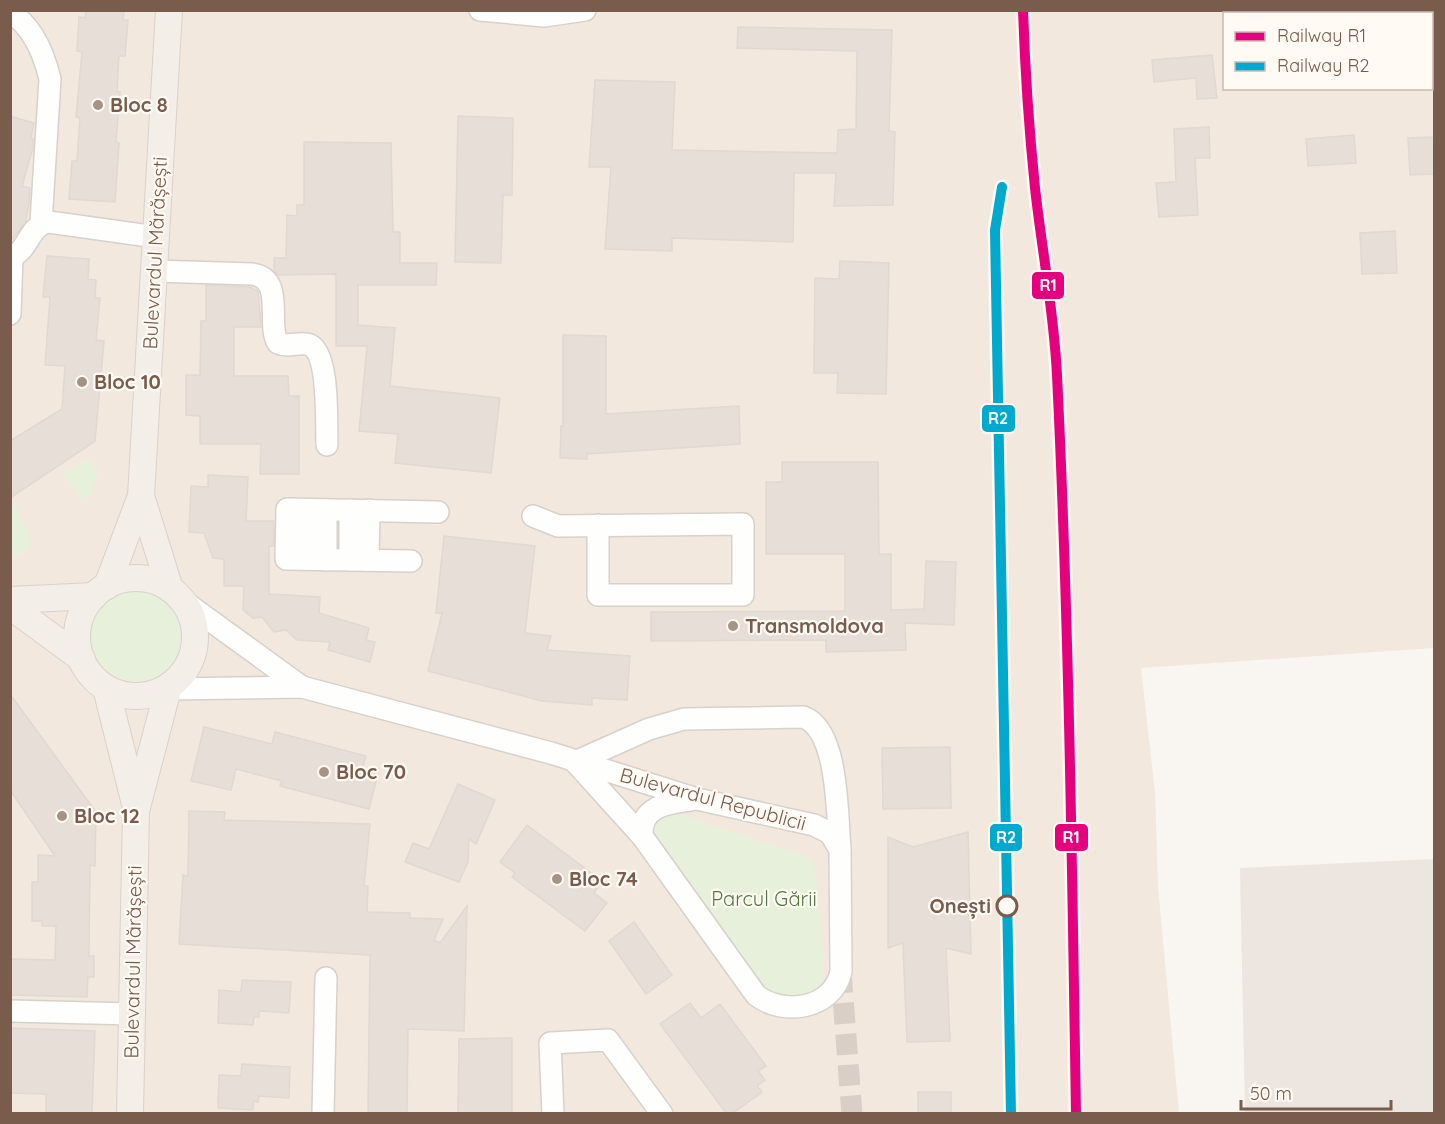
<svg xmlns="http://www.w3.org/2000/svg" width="1445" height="1124" viewBox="0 0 1445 1124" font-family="Quicksand,sans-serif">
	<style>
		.residential { fill: #f2e8de; fill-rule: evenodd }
		.industrial { fill: #ede5e0 }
		.green { fill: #e7f0db }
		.building { fill: #e6ded7; stroke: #e2d8d2; stroke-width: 1.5 }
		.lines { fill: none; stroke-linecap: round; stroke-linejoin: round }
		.minor-tunnel { stroke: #d9cfc7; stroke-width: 21; stroke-dasharray: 21 10; stroke-linecap: butt }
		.minor-casing { stroke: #d7d1cb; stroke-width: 24 }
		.major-casing { stroke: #dad1cc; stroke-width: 28 }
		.minor { stroke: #fefefd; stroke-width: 21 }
		.major { stroke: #f3eee8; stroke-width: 26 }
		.rail-1-casing { stroke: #fffaf3; stroke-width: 15 }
		.rail-2-casing { stroke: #fffaf3; stroke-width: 15 }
		.rail-1 { stroke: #e5007d; stroke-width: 10 }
		.rail-2 { stroke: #00a9ce; stroke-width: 10 }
		.poi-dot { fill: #a69286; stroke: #fffaf3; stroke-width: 2 }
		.stop-dot { fill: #fffaf3; stroke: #7a5c4d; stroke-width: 3 }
		.labels { text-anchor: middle; stroke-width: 4.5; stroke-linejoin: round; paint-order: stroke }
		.poi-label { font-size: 20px; font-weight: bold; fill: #7a5c4d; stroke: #fffaf3; text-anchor: start }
		.street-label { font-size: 20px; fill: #7a5c4d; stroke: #fffaf3 }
		.park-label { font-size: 20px; fill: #537a41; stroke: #fffaf3 }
		.stop-label { font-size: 20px; font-weight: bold; fill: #7a5c4d; stroke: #fffaf3; text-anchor: end }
		.line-badge { stroke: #fffaf3; stroke-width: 2 }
		.badge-label { font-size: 16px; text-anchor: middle; font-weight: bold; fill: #fff }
	</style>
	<rect width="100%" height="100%" fill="#f9f5f0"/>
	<path class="residential" d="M10,11H1434V648L1141,668L1155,793L1158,887L1179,1113H11ZM1224,14H1432V88H1224Z"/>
	<polygon class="industrial" points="1434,859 1434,1113 1245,1113 1240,868"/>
	<g class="green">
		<polygon points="87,459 94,466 98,478 90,495 81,498 62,473"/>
		<polygon points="14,503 32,541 27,551 16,557 10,555 11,506"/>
		<circle cx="137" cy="636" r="46"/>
		<path d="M668,811L811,858L816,875L824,967C821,1006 789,997 763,992L656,837L653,822Z"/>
	</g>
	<g class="building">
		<polygon points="86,10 124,10 123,20 128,20 125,56 119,56 117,91 120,92 116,142 119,143 115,202 69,199 72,161 77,161 80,118 76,117 82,52 77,51 79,17 85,18"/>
		<polygon points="738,27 892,30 889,131 895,132 893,205 834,206 836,173 794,173 793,242 672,238 672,251 605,249 611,167 589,167 595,80 675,82 672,150 837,153 838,130 856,129 857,51 737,48"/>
		<polygon points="1212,55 1217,98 1197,99 1196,78 1154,82 1152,60"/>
		<polygon points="10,116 34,123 31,138 33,139 33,148 22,186 30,188 29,205 25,223 10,242"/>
		<polygon points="458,116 513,118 512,195 503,195 501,263 455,262"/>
		<polygon points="1209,127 1210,158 1195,158 1198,215 1159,217 1156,183 1176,182 1174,129"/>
		<polygon points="1354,135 1356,163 1308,166 1306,139"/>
		<polygon points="1434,137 1434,174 1410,175 1408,138"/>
		<polygon points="304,142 391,143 393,232 400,232 400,263 437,263 436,285 358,285 358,325 395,328 390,386 500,398 491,473 395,463 398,434 359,431 367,346 336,346 336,274 278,275 274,271 274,258 286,258 287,215 297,216 297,205 304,205"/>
		<polygon points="1395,231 1397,273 1362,274 1360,233"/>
		<polygon points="47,256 89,259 88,279 96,280 95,298 100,298 96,340 104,341 95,441 10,498 10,441 62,409 65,366 45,365 50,297 43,297"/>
		<polygon points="840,261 889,263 886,394 837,393 838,373 814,373 815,278 839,279"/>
		<polygon points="206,285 250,287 258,291 261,327 234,327 234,376 288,376 289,396 299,396 299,474 260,474 261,444 200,444 200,416 186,415 186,375 200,375 201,321 206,321"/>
		<polygon points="563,335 606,336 606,414 739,406 740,444 587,454 587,459 560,458 561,426 563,426"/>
		<polygon points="782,462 878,462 879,554 891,554 891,610 924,609 926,561 956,562 954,625 905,623 906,650 826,652 826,640 651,641 651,612 845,611 845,554 766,554 766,482 782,482"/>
		<polygon points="208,475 248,477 246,521 274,521 274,546 269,546 269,594 320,597 319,613 369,628 366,640 375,642 370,662 328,650 330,642 297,640 286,630 274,632 262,617 253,618 243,610 244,586 224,586 224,559 213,558 204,533 189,532 191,486 208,487"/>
		<polygon points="444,536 535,546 525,633 551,636 547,650 630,656 627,700 592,698 592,705 542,701 428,671 442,613 436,613"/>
		<polygon points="10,694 96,812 95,866 90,865 89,947 89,956 94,956 94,977 88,977 87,997 10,995 10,959 55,960 56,926 42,926 42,921 32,921 32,882 38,882 38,855 55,856 10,790"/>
		<polygon points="204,727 272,744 275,732 366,756 362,770 378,774 369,809 280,786 282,781 236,769 231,790 191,781"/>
		<polygon points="950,747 951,808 883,809 882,748"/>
		<polygon points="458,784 495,800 476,844 469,839 468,862 459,882 405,862 413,843 429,849"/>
		<polygon points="189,811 225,812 224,820 370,824 364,886 368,886 367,912 410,913 410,918 443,919 434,940 440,943 467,906 464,1031 408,1029 407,1113 368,1113 370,955 179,944 183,875 188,876"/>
		<polygon points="527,825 602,881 594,893 607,903 585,931 512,877 515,873 500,862"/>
		<polygon points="968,832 971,954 946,948 950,1041 907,1042 903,943 888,948 888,837 913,847"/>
		<polygon points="634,922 672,975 646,994 609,941"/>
		<polygon points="242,980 291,982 289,1013 259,1011 259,1017 254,1017 253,1025 218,1023 219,990 241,992"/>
		<polygon points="690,1003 701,1018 720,1004 766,1066 758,1071 765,1080 757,1086 762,1092 733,1113 726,1113 660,1024"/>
		<polygon points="10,1028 95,1031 92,1113 46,1113 46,1094 10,1093"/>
		<polygon points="512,1038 512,1113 458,1113 459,1039"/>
		<polygon points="242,1064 290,1067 289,1098 259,1096 258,1102 254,1101 253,1110 218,1108 219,1075 241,1076"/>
		<rect x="918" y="1092" width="33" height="21"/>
	</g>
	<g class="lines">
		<polyline class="minor-tunnel" points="841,972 852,1114"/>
		<g class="minor-casing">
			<g id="minor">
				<polyline points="480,10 544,16 585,10"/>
				<path d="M10,12C32,26 44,54 50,79L41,223"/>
				<path d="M10,257C30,251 27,226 49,222L156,237"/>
				<path d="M154,271L252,274C286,278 266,326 278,343C288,348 301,341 310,345C330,355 326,425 327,445"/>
				<polyline points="10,314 12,257"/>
				<polyline points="533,516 558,526 743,524 743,595 598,595 598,525"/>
				<polyline points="306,559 306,510"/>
				<polyline points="326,560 326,510"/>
				<polyline points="350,560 350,510"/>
				<polyline points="368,560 369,510"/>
				<polyline points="411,561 286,559 287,509 438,512"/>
				<polyline points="182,600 302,687"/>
				<path d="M168,689L302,687L551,753L697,799L814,825L830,833L840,850L841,972C832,1010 782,1016 756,995L642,836L575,762"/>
				<path d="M575,762L649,729L684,719L803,717C839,729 837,816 840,849"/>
				<path d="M642,836C640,806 668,803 691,800"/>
				<polyline points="10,1011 132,1014"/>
				<polyline points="323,1114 326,978"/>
				<polyline points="553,1114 550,1043 608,1040 662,1114"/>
			</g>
		</g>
		<g class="major-casing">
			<g id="major">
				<polyline points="141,496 170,589"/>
				<circle cx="136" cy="637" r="59"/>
				<polyline points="107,586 141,496 169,10"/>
				<polyline points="10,600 94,596"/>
				<polyline points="10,606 82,659"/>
				<polyline points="106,688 136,808"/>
				<polyline points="130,1114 136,811 168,689"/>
			</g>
		</g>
		<use href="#minor" class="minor"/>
		<use href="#major" class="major"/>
		<g class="rail-1-casing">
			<path id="rail-1" d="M1023,10C1025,70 1029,129 1035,188C1042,251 1054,312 1057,375C1069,621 1072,867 1076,1114"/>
		</g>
		<g class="rail-2-casing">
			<polyline id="rail-2" points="1002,187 995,230 1011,1114"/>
		</g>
		<use href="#rail-1" class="rail-1"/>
		<use href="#rail-2" class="rail-2"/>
	</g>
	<g class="poi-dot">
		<circle cx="98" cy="105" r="6"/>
		<circle cx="82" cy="382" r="6"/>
		<circle cx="733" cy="626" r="6"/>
		<circle cx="324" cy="772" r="6"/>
		<circle cx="62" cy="816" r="6"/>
		<circle cx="557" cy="879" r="6"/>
	</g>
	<circle class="stop-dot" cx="1007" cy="906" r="10"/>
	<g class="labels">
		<g class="poi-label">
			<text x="110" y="112">Bloc 8</text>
			<text x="94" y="389">Bloc 10</text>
			<text x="745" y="633">Transmoldova</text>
			<text x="336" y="779">Bloc 70</text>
			<text x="74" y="823">Bloc 12</text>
			<text x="569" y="886">Bloc 74</text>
		</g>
		<g class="street-label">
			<text transform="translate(155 253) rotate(-87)" y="7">Bulevardul Mărășești</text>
			<text transform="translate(713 799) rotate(15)" y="7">Bulevardul Republicii</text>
			<text transform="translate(133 962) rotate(-89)" y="7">Bulevardul Mărășești</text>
		</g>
		<g class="park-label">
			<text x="764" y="906">Parcul Gării</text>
		</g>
		<g class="stop-label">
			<text x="991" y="913">Onești</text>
		</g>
	</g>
	<g class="line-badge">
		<rect x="1031" y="271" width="34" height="29" rx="6" fill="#e5007d"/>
		<rect x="981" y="404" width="35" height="29" rx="6" fill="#00a9ce"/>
		<rect x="989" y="823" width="34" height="29" rx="6" fill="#00a9ce"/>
		<rect x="1054" y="823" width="35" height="29" rx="6" fill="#e5007d"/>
	</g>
	<g class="badge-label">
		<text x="1048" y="291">R1</text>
		<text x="998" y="424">R2</text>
		<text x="1006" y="843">R2</text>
		<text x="1071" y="843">R1</text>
	</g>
	<rect width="1445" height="1124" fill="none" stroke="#7a5c4d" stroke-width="24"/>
	<rect x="1223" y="12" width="210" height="78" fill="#fffaf3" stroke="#cabbb1" stroke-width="1.5"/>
	<rect x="1235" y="32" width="30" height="9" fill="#e5007d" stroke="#cabbb1" stroke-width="1.5"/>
	<text x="1277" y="42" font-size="18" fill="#7a5c4d">Railway R1</text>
	<rect x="1235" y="62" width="30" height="9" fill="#00a9ce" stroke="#cabbb1" stroke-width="1.5"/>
	<text x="1277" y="72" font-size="18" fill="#7a5c4d">Railway R2</text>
	<path d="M1241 1100v9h150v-9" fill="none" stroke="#7a5c4d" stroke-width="3"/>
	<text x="1250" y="1100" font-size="18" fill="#7a5c4d" stroke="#fffaf3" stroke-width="4.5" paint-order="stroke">50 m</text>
</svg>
